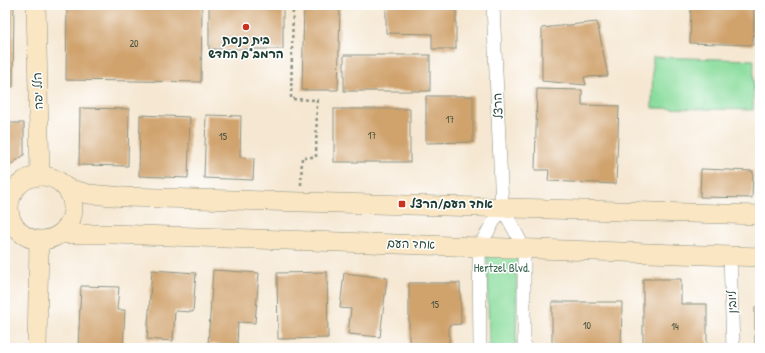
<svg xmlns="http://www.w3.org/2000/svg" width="765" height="353" viewBox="0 0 765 353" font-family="'Patrick Hand','Playpen Sans Hebrew',sans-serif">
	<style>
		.green { fill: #8bdd9e; stroke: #558d69 }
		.building { fill: #d0a36d }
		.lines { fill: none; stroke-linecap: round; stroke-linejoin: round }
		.street-casing { stroke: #8a9282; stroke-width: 14 }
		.secondary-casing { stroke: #8a9282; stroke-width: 20 }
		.path { stroke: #8a9282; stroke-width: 2.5; stroke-dasharray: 3 3; stroke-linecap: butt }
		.street { stroke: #fff; stroke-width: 13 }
		.secondary { stroke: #fbe6c4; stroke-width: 19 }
		.poi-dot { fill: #c8321e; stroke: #fff; stroke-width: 1.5 }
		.labels { text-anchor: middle; stroke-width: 3; stroke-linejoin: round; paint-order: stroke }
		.number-label { font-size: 10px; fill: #4b5642 }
		.poi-label { font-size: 12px; font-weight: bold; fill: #1f3d34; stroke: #fff }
		.street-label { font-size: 12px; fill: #1f3d34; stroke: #fff }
		.park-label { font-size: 12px; fill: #3a654e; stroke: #fff }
	</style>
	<rect width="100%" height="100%" fill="#fff"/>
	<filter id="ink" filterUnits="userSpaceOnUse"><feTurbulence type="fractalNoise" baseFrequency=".025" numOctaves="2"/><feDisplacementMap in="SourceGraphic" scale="8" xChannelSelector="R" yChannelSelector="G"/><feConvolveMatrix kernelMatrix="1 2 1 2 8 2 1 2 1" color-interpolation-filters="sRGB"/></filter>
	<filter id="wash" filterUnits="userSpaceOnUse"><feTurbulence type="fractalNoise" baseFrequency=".012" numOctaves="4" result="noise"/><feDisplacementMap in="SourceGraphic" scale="16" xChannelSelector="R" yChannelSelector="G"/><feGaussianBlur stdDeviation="0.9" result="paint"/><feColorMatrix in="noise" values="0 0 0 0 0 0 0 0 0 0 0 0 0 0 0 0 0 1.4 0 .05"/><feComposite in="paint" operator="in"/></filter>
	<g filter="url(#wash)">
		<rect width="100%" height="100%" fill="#f5e7d1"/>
		<g class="green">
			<polygon points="653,57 754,60 753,110 652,108"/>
			<polygon points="487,253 517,254 516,348 489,348"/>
		</g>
		<g id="blocks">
			<g class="building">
				<polygon points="5,5 14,5 13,87 5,87"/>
				<polygon points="67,5 202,5 201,82 66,80"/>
				<rect x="209" y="5" width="74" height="44"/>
				<polygon points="304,5 340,5 338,90 302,90"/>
				<polygon points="386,5 456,5 456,49 432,49 432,34 386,33"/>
				<polygon points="560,5 592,5 592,7 560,6"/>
				<polygon points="691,6 754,7 753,45 690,43"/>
				<polygon points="597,22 608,76 584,77 586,85 542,81 542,28"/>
				<rect x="344" y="55" width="86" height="36"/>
				<polygon points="537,89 582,90 582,105 619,106 616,184 548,181 549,170 535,170"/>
				<polygon points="426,96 473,96 473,142 426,143"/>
				<polygon points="80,108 129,109 128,166 79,165"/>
				<rect x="334" y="109" width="76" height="53"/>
				<polygon points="140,115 190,117 188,178 139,176"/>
				<polygon points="206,115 241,116 240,157 254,158 253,180 204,178"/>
				<polygon points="5,123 24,123 24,155 5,169"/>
				<polygon points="701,169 753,171 752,198 700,197"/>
				<polygon points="152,270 196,273 193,312 175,311 173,341 147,339"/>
				<polygon points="213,270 259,273 255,323 238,322 237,346 208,344"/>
				<polygon points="327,272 328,338 278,339 277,273"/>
				<polygon points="344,273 387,278 380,337 348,334 351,309 340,308"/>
				<polygon points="643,279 681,279 681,304 707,304 707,348 643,348"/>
				<polygon points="409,283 460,283 461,324 449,325 449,348 409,348"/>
				<polygon points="81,286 119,287 117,310 125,310 123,348 78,348"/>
				<polygon points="552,302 622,302 621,348 552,348"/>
				<rect x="755" y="307" width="5" height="41"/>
			</g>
		</g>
	</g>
	<g filter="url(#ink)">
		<use href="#blocks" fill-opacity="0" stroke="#8a9282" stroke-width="1"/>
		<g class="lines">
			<g class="street-casing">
				<g id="street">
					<polyline points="493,5 502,207 524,248 524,348"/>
					<polyline points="5,194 13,191"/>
					<polyline points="5,220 12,224"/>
					<polyline points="730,256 733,348"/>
					<polyline points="480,348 479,247 502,207"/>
				</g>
			</g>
			<g class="secondary-casing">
				<g id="secondary">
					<polyline points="36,5 40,176"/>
					<circle cx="41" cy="208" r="32"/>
					<polyline points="66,188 88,194 125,197 760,215"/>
					<polyline points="61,234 113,234 760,257"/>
					<polyline points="37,348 39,241"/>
				</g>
			</g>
			<polyline class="path" points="293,5 291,99 317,100 316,157 302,157 301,185"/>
			<use href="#street" class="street"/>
			<use href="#secondary" class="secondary"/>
		</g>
	</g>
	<g class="poi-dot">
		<circle cx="246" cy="27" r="4"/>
		<rect x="398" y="200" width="8" height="8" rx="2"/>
	</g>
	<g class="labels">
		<g class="number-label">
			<text x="134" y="47">20</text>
			<text x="450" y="123">17</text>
			<text x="372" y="139">17</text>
			<text x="223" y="140">15</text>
			<text x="435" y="308">15</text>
			<text x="587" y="329">10</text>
			<text x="675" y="330">14</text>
		</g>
		<g class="poi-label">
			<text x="246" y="44">בית כנסת<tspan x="246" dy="14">הרמב"ם החדש</tspan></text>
			<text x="410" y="208" text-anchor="start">אחד העם/הרצל</text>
		</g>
		<g class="street-label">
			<text transform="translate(38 91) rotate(-92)" y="4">הלל יפה</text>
			<text transform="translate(498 106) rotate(-93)" y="4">הרצל</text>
			<text transform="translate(411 244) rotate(2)" y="4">אחד העם</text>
			<text transform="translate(732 302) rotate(-92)" y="4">ליובין</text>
		</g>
		<g class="park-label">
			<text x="502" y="272">Hertzel Blvd.</text>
		</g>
	</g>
	<rect width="765" height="353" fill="none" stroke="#fff" stroke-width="20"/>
</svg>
